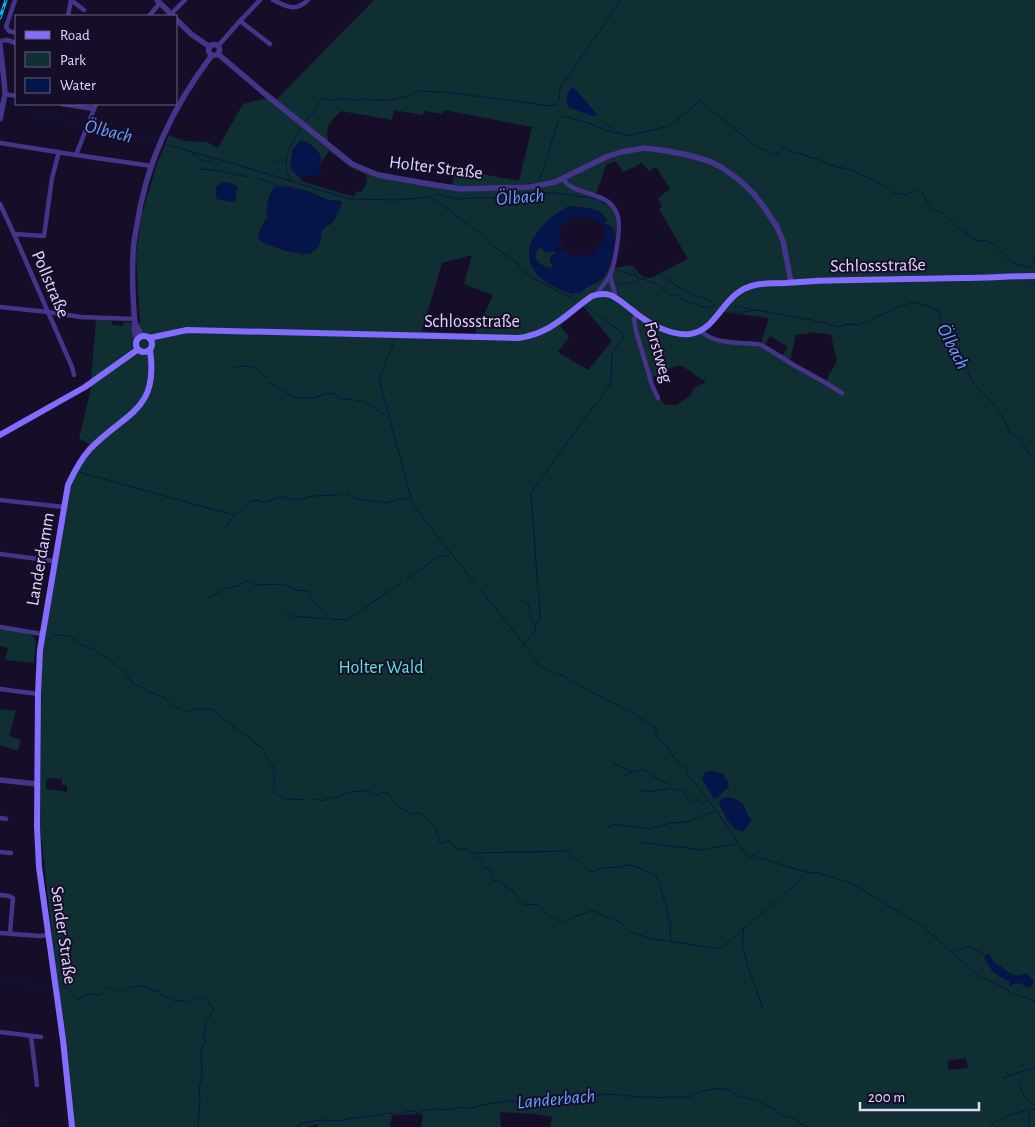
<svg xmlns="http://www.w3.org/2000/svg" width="1035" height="1127" viewBox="0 0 1035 1127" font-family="'Alegreya Sans',sans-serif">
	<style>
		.green { fill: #102f33; fill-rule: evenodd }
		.water { fill: #061549; fill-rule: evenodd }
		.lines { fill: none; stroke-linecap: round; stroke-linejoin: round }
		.stream { stroke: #061549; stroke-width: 1 }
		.minor { stroke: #44358b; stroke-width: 4.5 }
		.tertiary { stroke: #44358b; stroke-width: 5.5 }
		.secondary { stroke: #846cff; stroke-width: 6 }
		.rail-casing { stroke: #01c3ff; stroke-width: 3 }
		.rail { stroke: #160e28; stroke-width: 1; stroke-dasharray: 4; stroke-linecap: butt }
		.labels { text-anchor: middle; stroke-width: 4; stroke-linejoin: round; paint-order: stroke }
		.street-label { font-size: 18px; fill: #e0d5ff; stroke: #160e28 }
		.park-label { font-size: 18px; fill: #56ead9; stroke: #160e28 }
		.water-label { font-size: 19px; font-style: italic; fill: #63a2ff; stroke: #160e28 }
	</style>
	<rect width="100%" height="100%" fill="#160e28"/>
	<g class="green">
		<path d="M374,0H1035V1127H550L552,1117L535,1114L500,1112L501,1127H421L423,1114L392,1115L390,1127H318L316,1124L308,1127H73L40,826L42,652L71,485C77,471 85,460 95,448L79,438L91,388L89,383L91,379L96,320L112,321V325L123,326L124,322L140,323L136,255L142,214L156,167L169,135L184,141L207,142L218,148L243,104L272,97L276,100ZM394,110L423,115L424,111L442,114L444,110L532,127L519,181L456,169L452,185L379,172L368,168L354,162L328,143C326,125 328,123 341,111L392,120ZM301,140L321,157L320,164L329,151L350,167L367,175L366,179L368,181L361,192L357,191L354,197L301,181L300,177L297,176L292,150ZM616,161L623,172L642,163L649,171L656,167L670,189L658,198L662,206L659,209L688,259L651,278C641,278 638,273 633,265L616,268L609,266C607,272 604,279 598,282C595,283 592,283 590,285C586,287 582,291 576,293C566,296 546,281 537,275L531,242L569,206L605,223L606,225L611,226L613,229L614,239C620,215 616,208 595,197L606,165ZM287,186L310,192L328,200L341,201L342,203L333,222L322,230L321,234L303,255L296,252L285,251L262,242L260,229L268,217L266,211ZM472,255L464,284L493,295L475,334L422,331L442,263ZM583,306L612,341L588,370L558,352L569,337L560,326ZM723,312L769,318L761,343L714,338L705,332L715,322ZM812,332L831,335L837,361L826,381L790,361L796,334H807ZM770,336L788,347L783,355L765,345ZM678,366H682L706,382L694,388L690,396L676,405H665L659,397L651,379L663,370ZM710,771L723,774L728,787L718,797L714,799ZM47,778L62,779V785H67V792L46,789ZM719,804L745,808L747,814L730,823ZM989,954L994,963C1009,968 1008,980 1026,974L1034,981L1028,988L1020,983H1010V981C1002,978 988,971 988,962C988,959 989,957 989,954ZM966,1058L968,1068L948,1070V1061Z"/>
		<path d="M541,247L544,251L552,252L554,251L555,253L551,256L550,261L553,266L551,268C539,267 528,256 541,247Z"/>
		<path d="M0,629C8,630 32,631 35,639C37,645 34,656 34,663L5,660L8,648L0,646Z"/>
		<polygon points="0,709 16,711 9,736 21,740 18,751 0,745"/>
	</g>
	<g class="water">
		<path d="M573,87L597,114L595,117L568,107C565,100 567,94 571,88Z"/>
		<path d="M301,140C308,142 317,148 320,155C321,160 320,167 321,172L312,176L300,177L292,171C289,158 291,150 301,140Z"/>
		<polygon points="222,182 230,183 238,186 235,202 231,202 217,199 216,195 216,187"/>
		<path d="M276,186C287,186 297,188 307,192C320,196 327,201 342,202L341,206L333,222L322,230C320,239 322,245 314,251C305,260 268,245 258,239C258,230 265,225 268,217C265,207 268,193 276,186Z"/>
		<path d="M569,206L589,208L599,211L607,219L605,224L611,226C618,236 612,269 603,278C596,285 588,284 581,293C569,293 559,290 548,283C544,280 539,277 536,273C532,268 529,261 529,255C527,236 553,213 569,206ZM572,217C584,216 595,218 603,226L604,230L607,235L594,254L571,257C567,251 565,249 557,251L556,250L562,244L559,237V230ZM541,247L546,253L554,251L555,253L550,258L553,266L551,268C540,267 527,254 541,247Z"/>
		<polygon points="710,771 723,774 728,782 729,787 718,797 714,799 702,779 705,772"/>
		<path d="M727,797C734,799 742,800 745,808C747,812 747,815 751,819V821L744,831C731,833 725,814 719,804L721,799Z"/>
		<path d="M987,954H989L994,963C1002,965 1007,975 1016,976C1026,978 1021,968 1034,981L1030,988L1021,983L1013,984L1011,987L1009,986V981C996,975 992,971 984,958Z"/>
	</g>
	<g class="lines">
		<g class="stream">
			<polyline points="564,82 621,0"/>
			<polyline points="445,92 551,106 557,104"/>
			<path d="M6,99C25,113 62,118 85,126"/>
			<polyline points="559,99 561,84"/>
			<polyline points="564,116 585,122 614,133 618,134 619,133"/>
			<path d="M305,122L310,115L316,111C317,107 320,97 326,98C328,99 330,100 332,101L341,98L353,100L362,99L377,100H391L407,96L419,91L442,92"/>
			<polyline points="605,124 626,136 669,126 701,100 711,110 756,146 777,155 782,148 785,148 790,151 802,154 811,158 818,159 830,165 851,170 886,186 893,193 896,194 900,193 905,195 912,191"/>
			<polyline points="88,127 128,137 158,143"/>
			<polyline points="164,144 228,162 350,199 395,200 431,197 481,234 494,247 516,262 520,268 531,277 565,295 570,297 574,294"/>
			<path d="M193,152C199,160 205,165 214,159"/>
			<polyline points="276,162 277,160 286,160"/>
			<polyline points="198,168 199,169 215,170 248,177"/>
			<polyline points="385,169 416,176"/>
			<polyline points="257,178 272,183 277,186"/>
			<polyline points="540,179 559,119 561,117"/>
			<path d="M291,181C280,158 289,148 301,129"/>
			<polyline points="513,185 533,184"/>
			<polyline points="915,191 918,190 921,191 931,208 934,211 943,213 961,230 967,233 970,237 979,241 986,240 993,244 1012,263 1021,265 1030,268 1033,264 1035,256"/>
			<polyline points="432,197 437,194 455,199 506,197 517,198 526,196 537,196 548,193 556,193 596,199 608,205"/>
			<polyline points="630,248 631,240"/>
			<polyline points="631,267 638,277"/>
			<polyline points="617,270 633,275 637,277"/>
			<polyline points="1029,280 1035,286"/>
			<path d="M617,286C624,281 631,287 639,278L655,283L669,294L677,295L686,301L700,306L709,308L715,305C707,298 702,298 692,294C680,289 671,282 660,274"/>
			<polyline points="734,306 755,310"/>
			<polyline points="587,307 624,334 624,336 612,353 611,379 610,385 599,400"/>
			<polyline points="729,312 745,312 756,310 812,320 818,323 824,322 831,325 839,327 847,324 859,325 896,308 914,302 928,306 939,311 941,317 940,326 949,337 953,347 976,386 995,406 1004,420 1010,432 1020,439 1030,455 1035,459"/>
			<polyline points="394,342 379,379 413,505 476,585"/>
			<path d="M233,368C248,364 256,366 266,378"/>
			<polyline points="268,382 296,398 313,398 328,393 336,394 337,397 343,399 352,400"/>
			<polyline points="356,400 366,402 389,418"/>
			<path d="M79,472L233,515C242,513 245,501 255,500C260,500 261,503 266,502C271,501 275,497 281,497C286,497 291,500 296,500C303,500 308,496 315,496C324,495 333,496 342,494"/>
			<polyline points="346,494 357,499 368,501 378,501 386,503 400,499 410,498"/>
			<polyline points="224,529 234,516"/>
			<path d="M407,579L441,555C445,557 448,556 451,553"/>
			<polyline points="480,589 528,649"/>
			<polyline points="538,589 531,495 535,487 593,407 597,404"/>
			<polyline points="208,598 226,588 238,586 247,581 256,585 283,584 296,590 308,591 315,604 326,615 326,619 292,616 286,610"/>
			<polyline points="519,599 529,605 529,609 531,613 529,616 534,624"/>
			<polyline points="332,619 347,620 401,583"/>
			<path d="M47,640L55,635L70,636L82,645L96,650L97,653L108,658L123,671L129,678L133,684L145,689L148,692L153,693L164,697C167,703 176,708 182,710"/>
			<polyline points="523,645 534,632 536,630 535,625 540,620 539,595"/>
			<polyline points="529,652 540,666 563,676 588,690"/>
			<polyline points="590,691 634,714 656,728 657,731 655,734 657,737 667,746 674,758 686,769 688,774 724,821 741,848 749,858 753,855 759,858 765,859 772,862 806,872 818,873 852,883 882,902 923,926 929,933 938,939 941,943 980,977 994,983 1012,993 1035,1001"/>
			<path d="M185,712L195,709H213L218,713L222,718L231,723L233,726L244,735L250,737L257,745L263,748L268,760L274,767L273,772L275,776C273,782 271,790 278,795C280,796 283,797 285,799L306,800"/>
			<path d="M612,762L632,772C637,772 639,769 645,770C653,780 667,780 674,790C686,789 682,791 688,798C690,800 692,801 694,802L699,801L703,803L708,800"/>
			<polyline points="624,777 627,774 631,772"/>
			<polyline points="639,790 647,792 672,788"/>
			<path d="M311,800L313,799L323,801L332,797L338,798C349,788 355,794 366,790L377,795L381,792L389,794L394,803L399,806L402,809L407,811L410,814C413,814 415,813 418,813C425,813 432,825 437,829L436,832L438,835L439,842L442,843L450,840V844L459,849H468L472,854"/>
			<polyline points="608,827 613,825 621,825 649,829 671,823 687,822 709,813 716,812"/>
			<polyline points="639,842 704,850 710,848 737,844"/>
			<polyline points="472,853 570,851"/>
			<path d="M570,855C573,858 576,859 580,862"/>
			<path d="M474,857L480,859L483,862L482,866L483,868H489L493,873L490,876L492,880L502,882L507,888L513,891L523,904C528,905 534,903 539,906C543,908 544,912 547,915C551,918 551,916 555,918C561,923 561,924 569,919"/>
			<polyline points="583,864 590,872 603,868 619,867 628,865 634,866 655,875 659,883 666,905 671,927 670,931 671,940"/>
			<polyline points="780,898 799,881 806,872"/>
			<polyline points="572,918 591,911 594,911 621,923 629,932 638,934 648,938 720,949 776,901"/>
			<polyline points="744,928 742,942 748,967 763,1009"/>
			<polyline points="953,952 967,947 970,947 986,955"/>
			<polyline points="0,980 48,987"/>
			<path d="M61,987H67L75,998L79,999C83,997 88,994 92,994C97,993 96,997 101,994C103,992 105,989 108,987C119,992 120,996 130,987H136L141,985L151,990L158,991L164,996L176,1001L184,1000L189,1003L199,997C207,999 211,1004 214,1011L206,1021L205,1023L206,1028L204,1035L205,1042L201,1049L202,1076L199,1087L200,1103L198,1127"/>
			<polyline points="1021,1064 1028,1071"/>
			<polyline points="1006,1072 1011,1076"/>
			<path d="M1003,1078C1009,1077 1014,1073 1019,1072C1025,1071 1029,1070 1035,1067"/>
			<polyline points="1018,1082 1024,1096 1035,1107"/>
			<path d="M1028,1111C1030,1117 1030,1121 1028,1127"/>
			<polyline points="0,1116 3,1117 8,1127"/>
			<path d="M991,1125C1003,1116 1021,1111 1035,1109"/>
			<polyline points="298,1127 300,1124 306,1122 323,1120 338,1121 351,1118 381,1115 387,1113 396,1114 410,1111 414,1111 417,1113 424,1110 438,1109 451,1110 459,1107 463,1108 474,1108 481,1105 511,1101 538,1099 548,1096 555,1097 566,1095 590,1095 594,1096 603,1094 607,1095 614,1094 636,1097 654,1097 666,1098 669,1097 689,1097 699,1092 718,1088 730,1090 738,1096 758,1101 773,1108 780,1115 791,1117 807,1127"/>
		</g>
		<g class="minor">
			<polyline points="15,0 6,27 9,31 16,33"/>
			<polyline points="71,0 84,10"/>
			<path d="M273,0C288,7 295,12 308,0"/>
			<polyline points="171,14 185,0"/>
			<polyline points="68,16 71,0"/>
			<polyline points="149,16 160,3"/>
			<polyline points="240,21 270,44"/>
			<polyline points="0,41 7,40 16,43"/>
			<polyline points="218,46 240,21 260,0"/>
			<polyline points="5,94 16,96"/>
			<polyline points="62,104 93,109"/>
			<polyline points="0,143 76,155 152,166"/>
			<polyline points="76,155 96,104"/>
			<path d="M563,178C568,190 585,191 596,196C606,199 615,206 618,217C621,228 615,263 610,275C607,281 601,287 597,294"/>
			<polyline points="0,204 14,234 72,367 74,375"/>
			<polyline points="14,234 44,236 52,178 59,152"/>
			<polyline points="610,276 616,298"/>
			<polyline points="0,307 48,312 81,317 135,319"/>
			<polyline points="637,314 634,319 636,331 652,385 658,398"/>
			<path d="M701,331C715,345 740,342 758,344L763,346L792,364L826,383L842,393"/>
			<polyline points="0,500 64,507"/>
			<polyline points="0,554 54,561"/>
			<polyline points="0,627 42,634"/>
			<polyline points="0,689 38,694"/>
			<polyline points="0,818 6,819"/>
			<polyline points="0,852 11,853"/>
			<polyline points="0,895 9,896 13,898 10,933"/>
			<polyline points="0,933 40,936 48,935"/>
			<polyline points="0,1032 41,1037"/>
			<polyline points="31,1036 37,1085"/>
		</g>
		<g class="tertiary">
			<polyline points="157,0 173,16"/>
			<polyline points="176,19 191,34 210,47"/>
			<circle cx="214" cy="50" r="5.5"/>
			<polyline points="0,45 4,80 5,94 0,119"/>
			<polyline points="218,54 264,93 352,164 378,175 423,183 461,189 531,187 555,182 606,157 621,152 644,148 667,151 688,155 709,161 721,167 738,179 753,193 764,207 777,227 783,241 791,282"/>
			<polyline points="135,324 142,336"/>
			<path d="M137,340L134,330L135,324C133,302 132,277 133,255C133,245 135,235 137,225C146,163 174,105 212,55"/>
			<polyline points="0,780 37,784"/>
		</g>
		<g class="secondary">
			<circle cx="144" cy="344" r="8"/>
			<path d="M149,338L187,330L519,338C552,333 566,314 592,296C598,294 604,293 610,295C618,298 625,305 632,310C647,323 670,336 690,334C719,330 722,292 755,285C765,283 775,283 785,283C808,281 831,280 853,280C890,279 926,279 963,278C987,278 1011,276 1035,276"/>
			<polyline points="0,435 85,387 137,350"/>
			<path d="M72,1127L63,1040L39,867L37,826L38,694L40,650L68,485C74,472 80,460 90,449C125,412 159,412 150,350"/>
		</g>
		<g class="rail-casing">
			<polyline id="rail" points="0,18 6,0"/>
		</g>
		<use href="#rail" class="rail"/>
	</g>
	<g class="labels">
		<g class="street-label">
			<text transform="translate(436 167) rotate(7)" y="6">Holter Straße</text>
			<text transform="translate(878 265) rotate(-1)" y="6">Schlossstraße</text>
			<text transform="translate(51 284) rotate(67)" y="6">Pollstraße</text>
			<text x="472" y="327">Schlossstraße</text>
			<text transform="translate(659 352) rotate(74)" y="6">Forstweg</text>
			<text transform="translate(40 559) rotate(-80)" y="6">Landerdamm</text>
			<text transform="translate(64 935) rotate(82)" y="6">Sender Straße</text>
		</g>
		<g class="park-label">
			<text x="381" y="673">Holter Wald</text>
		</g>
		<g class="water-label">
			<text transform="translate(109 130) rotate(14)" y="7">Ölbach</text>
			<text transform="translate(520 196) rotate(-5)" y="7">Ölbach</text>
			<text transform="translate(954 346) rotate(63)" y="7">Ölbach</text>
			<text transform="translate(556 1098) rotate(-5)" y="7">Landerbach</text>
		</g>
	</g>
	<rect x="15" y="15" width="162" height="90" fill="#160e28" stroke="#675e7e"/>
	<rect x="25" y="31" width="25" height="8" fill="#846cff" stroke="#675e7e"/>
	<text x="60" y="40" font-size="15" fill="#e0d5ff">Road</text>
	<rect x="25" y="52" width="25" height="15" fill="#102f33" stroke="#675e7e"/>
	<text x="60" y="65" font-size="15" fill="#e0d5ff">Park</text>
	<rect x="25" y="78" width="25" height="15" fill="#061549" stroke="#675e7e"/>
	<text x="60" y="90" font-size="15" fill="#e0d5ff">Water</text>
	<path d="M860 1102v8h119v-8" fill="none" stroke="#e0d5ff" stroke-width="2.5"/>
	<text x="868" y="1102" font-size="15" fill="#e0d5ff" stroke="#160e28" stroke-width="4" paint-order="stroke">200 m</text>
</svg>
